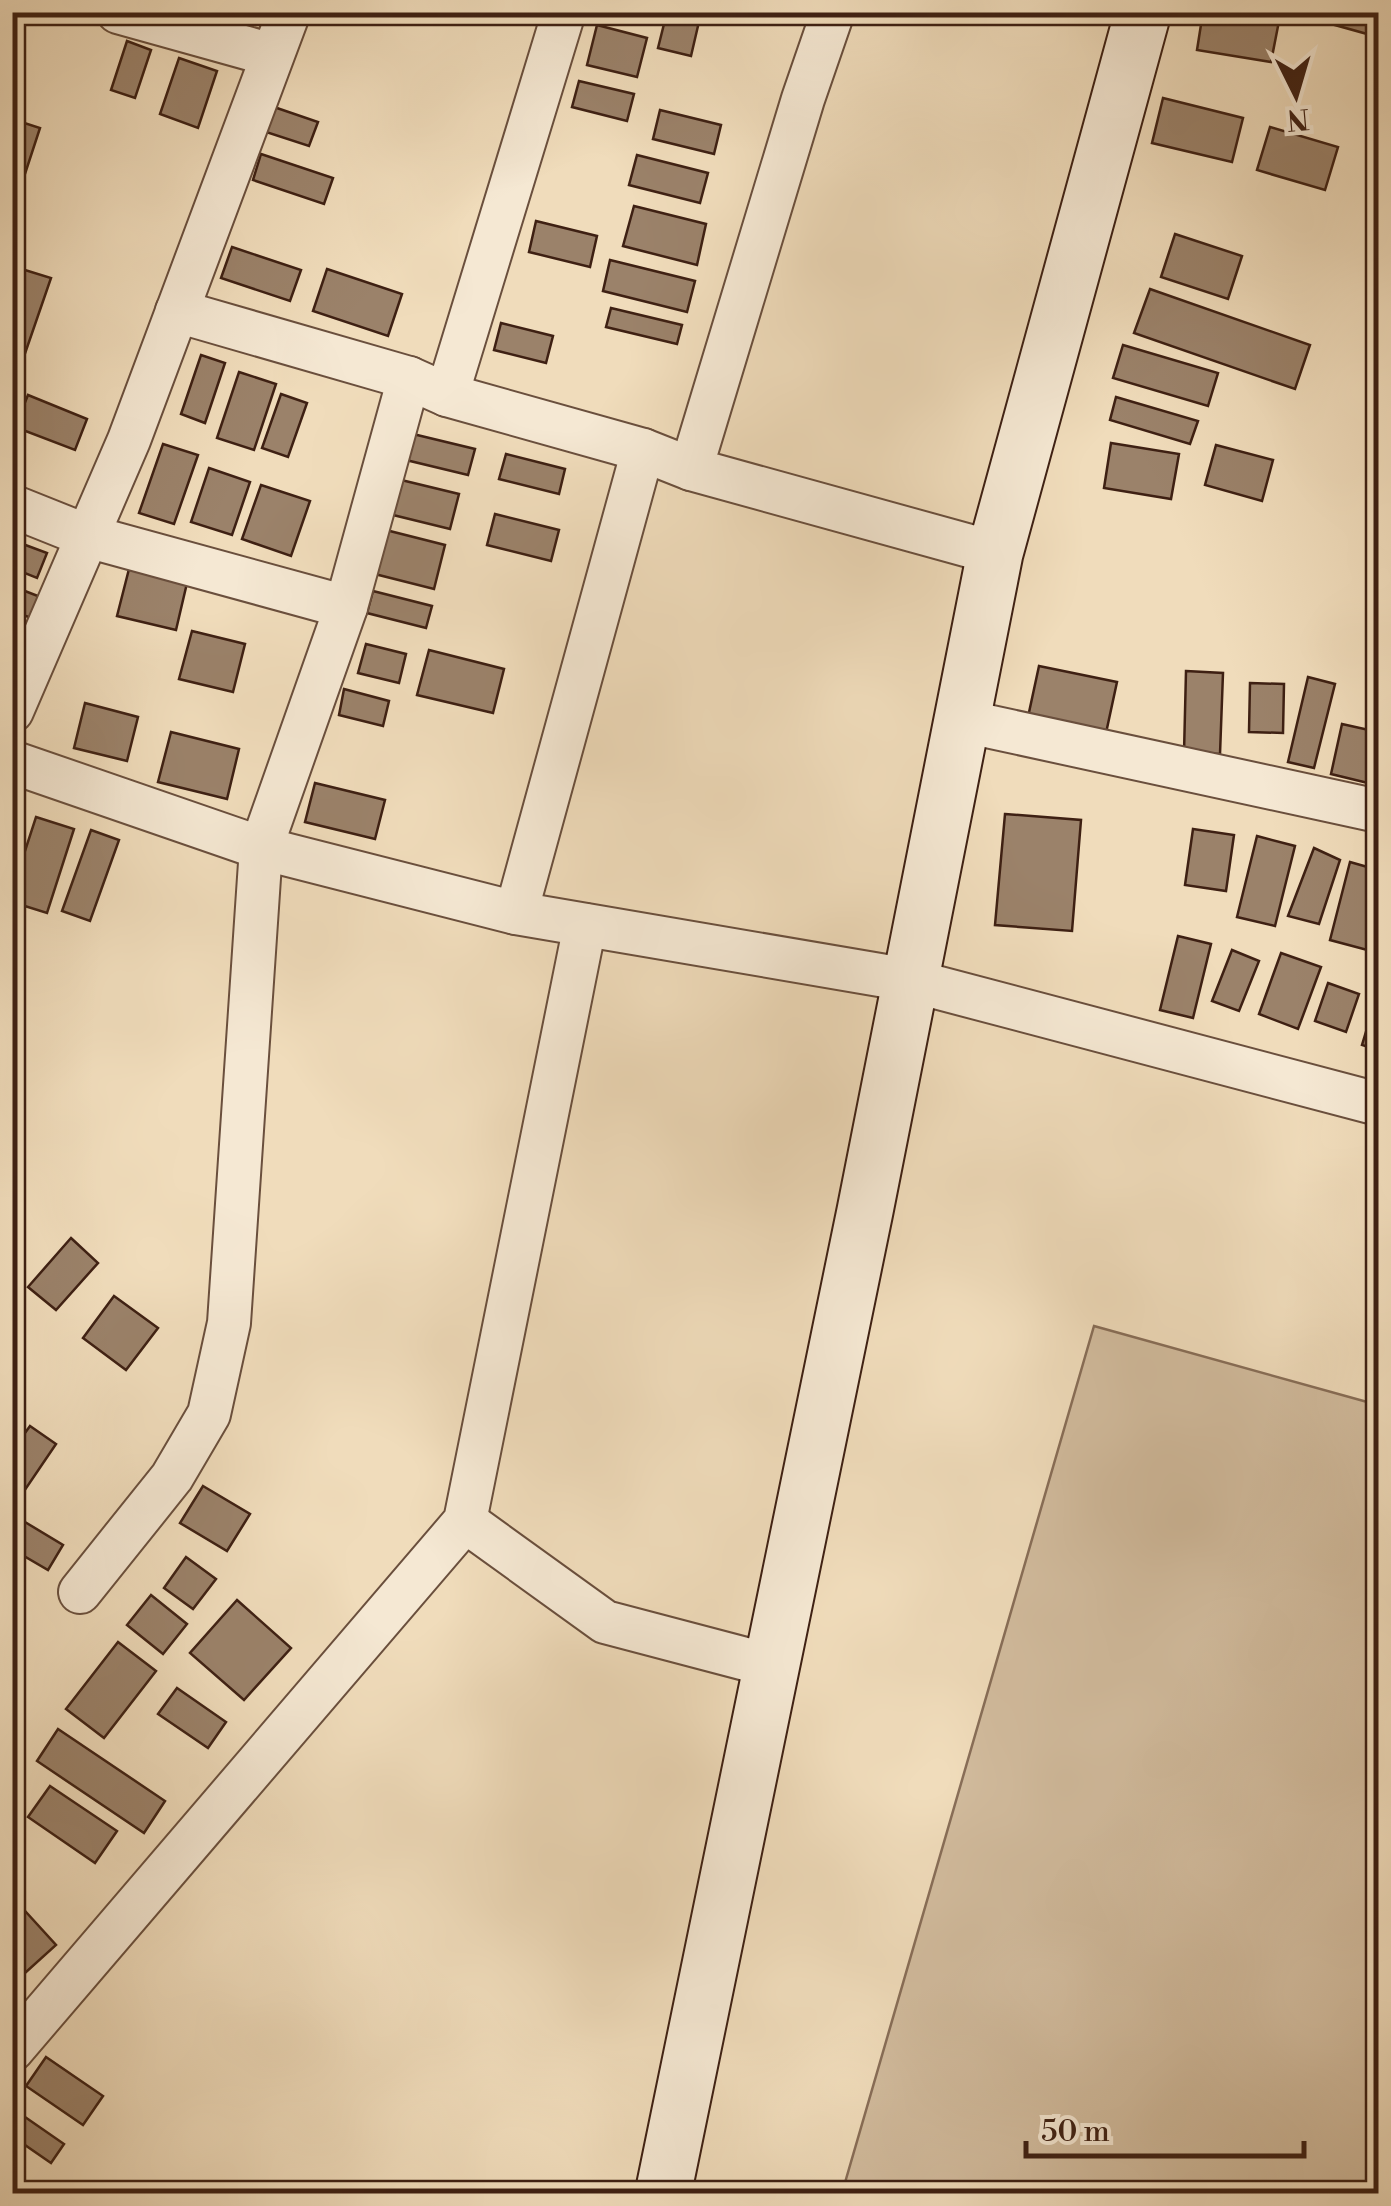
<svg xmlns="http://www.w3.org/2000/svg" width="1391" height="2206" viewBox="0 0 1391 2206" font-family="'Libre Bodoni',serif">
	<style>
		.green { fill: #d2bc9e; stroke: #886e58; stroke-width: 2.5 }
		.building { fill: #9b826a; stroke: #3e2013; stroke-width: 2.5 }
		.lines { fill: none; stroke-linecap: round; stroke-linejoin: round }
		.street-casing { stroke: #6a4f3d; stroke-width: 46 }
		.secondary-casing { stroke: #3e2013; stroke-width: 59 }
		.street { stroke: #f5e8d3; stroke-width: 42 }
		.secondary { stroke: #f5e8d3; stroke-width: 55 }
	</style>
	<rect width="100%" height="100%" fill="#f0dcbb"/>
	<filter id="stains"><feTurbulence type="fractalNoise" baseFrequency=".002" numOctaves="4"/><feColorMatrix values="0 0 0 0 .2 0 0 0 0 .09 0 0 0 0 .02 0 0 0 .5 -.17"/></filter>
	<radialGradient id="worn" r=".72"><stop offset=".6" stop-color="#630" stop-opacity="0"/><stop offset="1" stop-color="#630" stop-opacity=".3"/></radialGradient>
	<polygon class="green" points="1094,1326 1378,1405 1378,2193 842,2193"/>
	<g class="building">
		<polygon points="667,12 701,13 691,56 658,48"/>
		<polygon points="1203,12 1280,16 1271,62 1197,50"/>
		<polygon points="1319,12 1378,12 1378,37 1317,20"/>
		<polygon points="597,25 647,38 637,77 587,65"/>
		<polygon points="127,41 151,50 135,98 111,90"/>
		<polygon points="179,58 217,71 198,128 160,114"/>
		<polygon points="579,81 634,94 627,121 572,107"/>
		<polygon points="1163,98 1243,118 1232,162 1152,143"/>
		<polygon points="274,107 318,122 309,146 266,132"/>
		<polygon points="660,110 721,125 714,154 653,139"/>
		<polygon points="12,119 40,128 23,180 12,177"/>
		<polygon points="1270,127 1338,147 1325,190 1257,170"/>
		<polygon points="261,154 333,178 324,204 253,180"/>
		<polygon points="637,155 708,173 700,203 629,185"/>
		<polygon points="634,206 706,224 697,265 623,246"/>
		<polygon points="536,221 597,236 590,267 529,252"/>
		<polygon points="1175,234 1242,256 1228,299 1161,277"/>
		<polygon points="232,247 301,270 290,301 221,278"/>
		<polygon points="610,260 695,281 687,312 603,291"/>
		<polygon points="12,266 51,278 20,368 12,366"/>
		<polygon points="327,269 402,294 388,336 313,311"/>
		<polygon points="1150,289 1310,345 1295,389 1134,333"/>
		<polygon points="611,308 682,325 677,344 606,327"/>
		<polygon points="501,323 553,336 546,363 494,350"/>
		<polygon points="1123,345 1218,373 1208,406 1113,378"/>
		<polygon points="201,355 225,363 205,423 181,414"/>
		<polygon points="239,372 276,384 254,450 217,438"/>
		<polygon points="281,394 307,403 288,457 262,448"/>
		<polygon points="28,395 87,419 75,450 15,427"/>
		<polygon points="1116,397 1198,421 1190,444 1110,420"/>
		<polygon points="413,434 475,449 468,475 406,460"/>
		<polygon points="1111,443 1179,454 1171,499 1104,488"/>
		<polygon points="163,444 198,455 174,524 139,513"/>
		<polygon points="1216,445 1273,460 1262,501 1205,485"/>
		<polygon points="506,454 565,469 559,494 499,479"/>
		<polygon points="209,468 250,482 232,535 191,522"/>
		<polygon points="393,478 459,494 450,529 385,513"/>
		<polygon points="261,485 310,501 291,556 242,539"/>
		<polygon points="495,514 559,530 551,561 487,545"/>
		<polygon points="374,527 445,545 434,589 363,571"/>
		<polygon points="12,540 47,553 37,578 12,568"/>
		<polygon points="129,569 187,583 176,630 117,616"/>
		<polygon points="12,586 43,598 34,619 12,611"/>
		<polygon points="373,591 432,606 426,628 367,613"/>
		<polygon points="192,631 245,644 233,692 179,679"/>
		<polygon points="366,644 406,654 399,683 358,673"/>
		<polygon points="429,650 504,669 493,713 417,695"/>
		<polygon points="1039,666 1117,682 1106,733 1028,717"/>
		<polygon points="1186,671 1223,673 1220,754 1184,753"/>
		<polygon points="1308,677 1335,684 1314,768 1288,762"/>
		<polygon points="1250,683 1284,684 1283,733 1249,732"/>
		<polygon points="344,689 389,701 383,726 339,715"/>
		<polygon points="85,703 138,717 127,761 74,748"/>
		<polygon points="1342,724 1378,732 1378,758 1372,784 1331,774"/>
		<polygon points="171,732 239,749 227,799 158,782"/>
		<polygon points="315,783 385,800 375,839 305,822"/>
		<polygon points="1005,814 1081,820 1072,931 995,925"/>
		<polygon points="36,817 74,829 47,913 12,902 12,891"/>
		<polygon points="1193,829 1234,835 1226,891 1185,885"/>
		<polygon points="91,830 119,840 90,921 62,911"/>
		<polygon points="1257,836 1295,846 1275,926 1237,917"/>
		<polygon points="1314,848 1340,860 1319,924 1288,916"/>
		<polygon points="1350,862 1378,870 1378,923 1371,951 1330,940"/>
		<polygon points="1178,936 1211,944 1193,1018 1160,1010"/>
		<polygon points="1232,950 1259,961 1239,1011 1212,1001"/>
		<polygon points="1281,953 1321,967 1298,1029 1259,1014"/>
		<polygon points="1328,983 1359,994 1346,1032 1315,1021"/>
		<polygon points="1378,992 1378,1050 1362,1045"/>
		<polygon points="71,1238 98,1263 56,1310 28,1287"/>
		<polygon points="114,1296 158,1328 126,1370 83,1338"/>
		<polygon points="30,1426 56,1444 14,1506 12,1451"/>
		<polygon points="203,1486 250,1514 227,1551 180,1523"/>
		<polygon points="20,1519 63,1545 48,1570 12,1549 12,1531"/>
		<polygon points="186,1557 216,1579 193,1609 164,1588"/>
		<polygon points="151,1595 187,1624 163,1654 127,1625"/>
		<polygon points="237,1600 291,1648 244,1700 190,1653"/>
		<polygon points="118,1642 156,1671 104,1738 66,1709"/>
		<polygon points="177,1688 226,1722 208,1748 158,1714"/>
		<polygon points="58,1729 165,1801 144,1833 37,1761"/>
		<polygon points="50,1786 117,1831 95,1863 28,1817"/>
		<polygon points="16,1901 56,1945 25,1973 12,1959 12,1903"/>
		<polygon points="46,2057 103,2096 83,2125 26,2086"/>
		<polygon points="12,2108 64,2144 51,2163 12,2136"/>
	</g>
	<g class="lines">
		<g class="street-casing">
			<g id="street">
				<polyline points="118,12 272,55"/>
				<polyline points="833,12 803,99 691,469 995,553"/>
				<polyline points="177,311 409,378 447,395 643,450 691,469"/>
				<polyline points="447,395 564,12"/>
				<polyline points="12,506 87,536 346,607"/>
				<polyline points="12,711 129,440 289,12"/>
				<polyline points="959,720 1378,811"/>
				<polyline points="12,762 261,848 516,913 909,980 1378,1104"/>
				<polyline points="516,913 643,450"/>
				<polyline points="465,1521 605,1622 772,1666"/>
				<polyline points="80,1592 172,1477 209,1414 229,1323 261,848 346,607 409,378"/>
				<polyline points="12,2050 465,1521 585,925"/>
			</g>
		</g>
		<g class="secondary-casing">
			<polyline id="secondary" points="663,2194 865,1211 995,553 1143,12"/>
		</g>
		<use href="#street" class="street"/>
		<use href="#secondary" class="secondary"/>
	</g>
	<rect width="1391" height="2206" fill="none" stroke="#f0dcbb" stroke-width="50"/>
	<rect x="15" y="15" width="1361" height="2176" fill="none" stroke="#3e2013" stroke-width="5"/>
	<rect x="25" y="25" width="1341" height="2156" fill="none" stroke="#3e2013" stroke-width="2.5"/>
	<g transform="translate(1296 95) rotate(175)" stroke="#f5e8d3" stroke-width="8" paint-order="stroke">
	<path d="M0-8L18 38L0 25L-18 38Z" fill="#3e2013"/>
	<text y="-15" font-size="28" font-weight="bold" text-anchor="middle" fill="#3e2013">N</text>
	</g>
	<path d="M1026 2141v15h278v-15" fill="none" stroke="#3e2013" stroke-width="5"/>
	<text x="1041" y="2141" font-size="30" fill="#3e2013" stroke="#f5e8d3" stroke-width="8" paint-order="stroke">50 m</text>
	<rect width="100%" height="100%" filter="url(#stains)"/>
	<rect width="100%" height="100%" fill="url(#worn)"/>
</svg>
